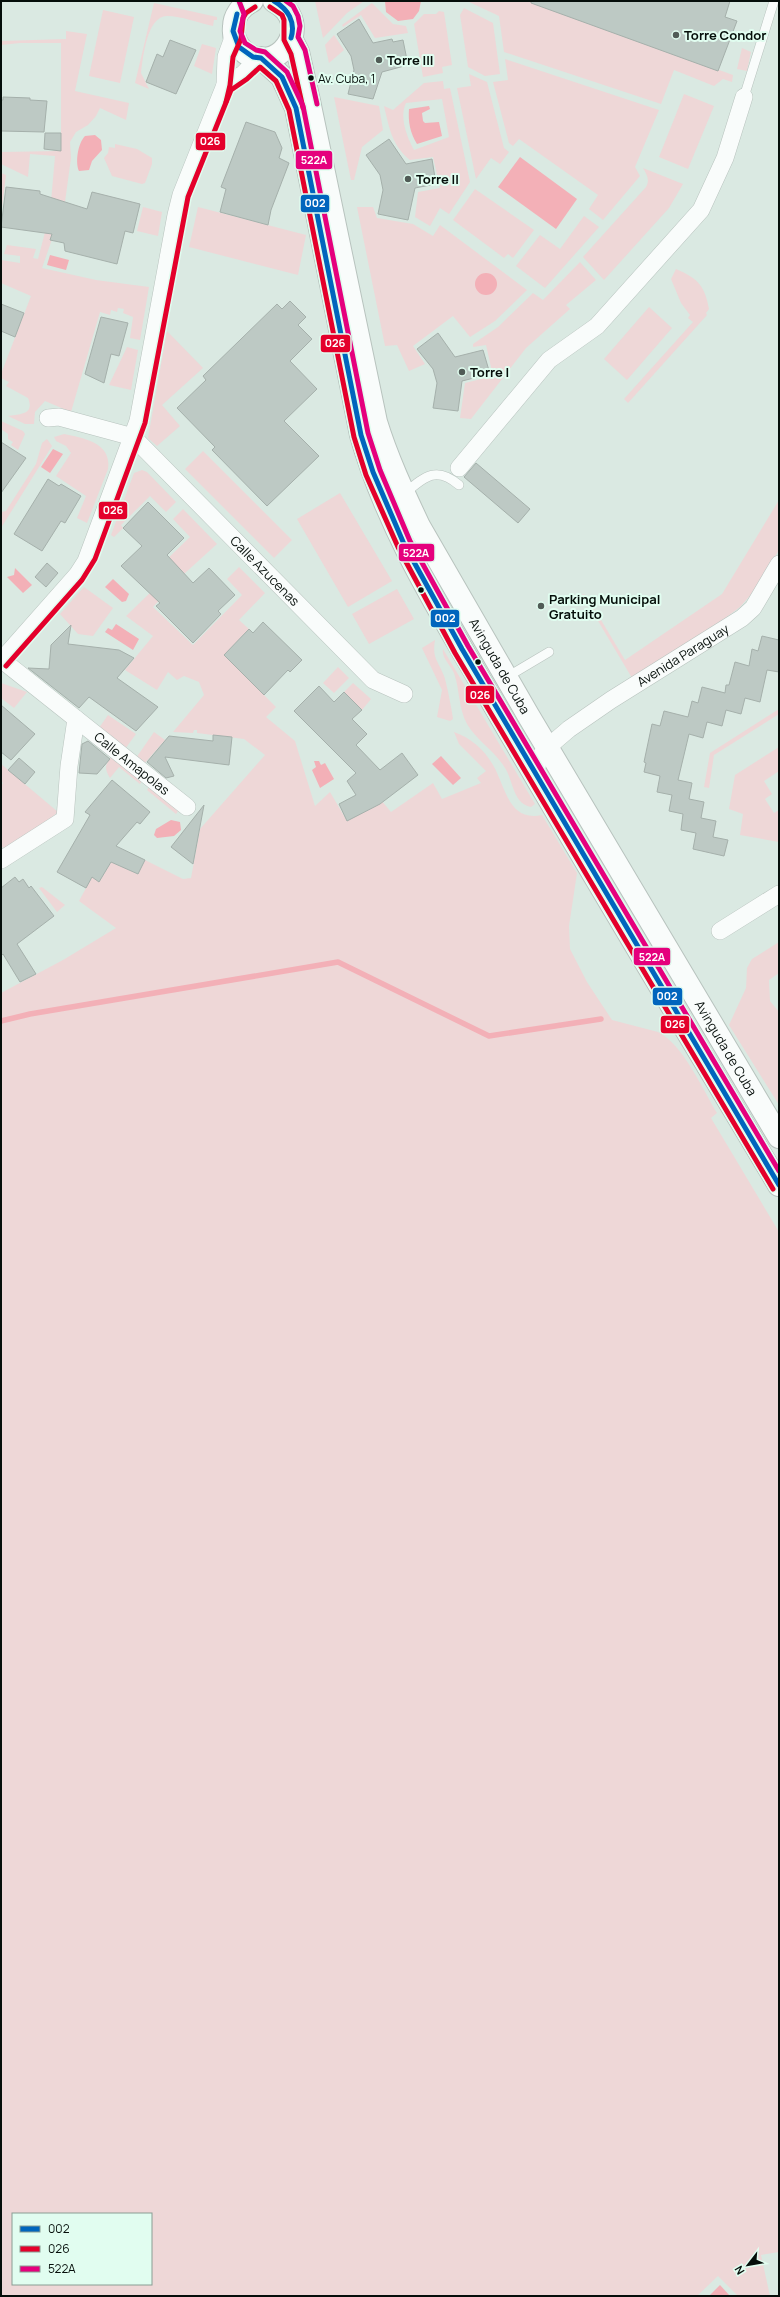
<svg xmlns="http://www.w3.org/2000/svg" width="780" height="2297" viewBox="0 0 780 2297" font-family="Manrope,sans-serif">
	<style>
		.green { fill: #eed7d7; fill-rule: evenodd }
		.water { fill: #f3b0b7 }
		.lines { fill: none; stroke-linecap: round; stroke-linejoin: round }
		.stream { stroke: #f3b0b7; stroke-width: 5.5 }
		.building { fill: #bdc9c4; stroke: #a5b0ab }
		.lane-casing { stroke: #b8c3be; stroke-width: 10 }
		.street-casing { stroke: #b8c3be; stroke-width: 18 }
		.secondary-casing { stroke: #b8c3be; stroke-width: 24 }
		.lane { stroke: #f9fcfb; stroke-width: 9 }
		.street { stroke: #f9fcfb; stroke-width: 17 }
		.secondary { stroke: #f9fcfb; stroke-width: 22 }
		.bus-1-casing { stroke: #e1fdf0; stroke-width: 8 }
		.bus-2-casing { stroke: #e1fdf0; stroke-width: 8 }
		.bus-3-casing { stroke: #e1fdf0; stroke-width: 8 }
		.bus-1 { stroke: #0065bd; stroke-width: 5 }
		.bus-2 { stroke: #e4002b; stroke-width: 5 }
		.bus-3 { stroke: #e5007d; stroke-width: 5 }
		.poi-dot { fill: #505b56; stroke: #e1fdf0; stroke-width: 1.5 }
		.bus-dot { fill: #050e0a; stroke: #e1fdf0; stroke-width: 1.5 }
		.labels { text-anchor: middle; stroke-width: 4; stroke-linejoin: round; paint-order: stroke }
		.bus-label { font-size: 12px; fill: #050e0a; stroke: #e1fdf0; text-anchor: start }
		.poi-label { font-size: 13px; font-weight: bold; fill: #050e0a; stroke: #e1fdf0; text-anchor: start }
		.street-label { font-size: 13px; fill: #050e0a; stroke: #e1fdf0 }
		.line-badge { stroke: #e1fdf0; stroke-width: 1.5 }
		.badge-label { font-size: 11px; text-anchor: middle; font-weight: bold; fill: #fff }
	</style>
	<rect width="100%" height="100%" fill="#dae9e2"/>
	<g class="green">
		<polygon points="315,1 364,1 347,13 323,38"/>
		<polygon points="467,1 528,1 733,75 732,82 723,79 714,86 674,70 661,104 504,52 499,16"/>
		<path d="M154,3L217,17V20H214L213,26C199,23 181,16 167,16C147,16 143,57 141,73L149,89L135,83Z"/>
		<polygon points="372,3 393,24 406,26 408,33 375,38 361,15 343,27 342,25"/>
		<polygon points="464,8 493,23 500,74 485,76 468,67 460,15"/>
		<polygon points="103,10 134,17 120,83 89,76"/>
		<polygon points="439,11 444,12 452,65 442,67 443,73 423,77 414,24 424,14 436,14"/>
		<path d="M66,31L87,34L75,91L129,103L126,120L100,108L96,116L88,125L76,132L70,142L71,158L65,202L42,268L96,280L149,287L140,340L130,338L133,317L123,313L124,309L118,308L117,312L111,310L110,315L100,312L71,412L45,401L35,412L34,424H25L8,416C19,414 35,415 28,398L6,386L9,382L1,378V374L31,296L1,283V260L20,263V256L4,254L7,245L36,249L33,258L38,259L50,213L55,156L30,154L28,177L1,164V152L61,151V43H20L1,45V41L66,39Z"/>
		<polygon points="334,35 344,50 329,63 325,45"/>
		<polygon points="202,44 216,48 212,74 194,66"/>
		<polygon points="742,48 751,52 747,71 737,69"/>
		<polygon points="505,59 659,110 635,167 640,176 603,220 589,209 598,195 519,139 513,146 509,143 493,82 508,80"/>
		<polygon points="469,74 487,82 504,148 509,152 500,164 491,158 476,179 457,88 471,86"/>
		<path d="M443,81L444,89L450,88L470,182L449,214L440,208L430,226L415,217L418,192L440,188L433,157L410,160C392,146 389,127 384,106L393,110L424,83ZM442,99L449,137L414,150C407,137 399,117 406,103Z"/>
		<polygon points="684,94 714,106 688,169 659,157"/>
		<polygon points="334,97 379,106 383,130 362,147 354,180 351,180"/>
		<polygon points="115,144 137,149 152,158 152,164 145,183 142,184 112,176 104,158 108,153 109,147 115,148"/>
		<path d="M643,168L683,184L669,208L604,280L583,257L646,187C650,180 647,175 643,168Z"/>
		<polygon points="1,173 6,175 1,216"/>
		<polygon points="475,189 534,230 513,258 508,254 504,258 453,220"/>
		<polygon points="143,207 162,212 158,236 137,231"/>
		<polygon points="198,207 306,235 298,275 189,247"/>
		<polygon points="357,207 373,207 377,218 413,224 433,236 440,225 527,290 495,321 470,337 453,316 413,346 425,364 409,371 397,345 385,346"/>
		<polygon points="584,216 599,227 545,288 516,266 540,235 560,249"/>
		<polygon points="580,262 596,280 566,305 570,309 526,348 471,419 460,418 465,383 493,376 486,345 473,347 473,344 498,327 533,293 543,300"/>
		<path d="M676,269C697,278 705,285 709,309L706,313L707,315L628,403L624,399L693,322L688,318L690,315L681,303L671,279Z"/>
		<polygon points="649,307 672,328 627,380 604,359"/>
		<polygon points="167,331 203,368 162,405 180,426 157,446 148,438"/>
		<polygon points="127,347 138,350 131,390 109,385"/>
		<polygon points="1,421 23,431 25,434 18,450 11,445 13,442 8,439 8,434 1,429"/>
		<path d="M64,434C84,438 112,443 108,469L87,523L77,518L86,496L56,476L71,453L66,446L56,441L54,437Z"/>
		<polygon points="47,439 52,446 1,528 1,512 6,511 36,464 42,443"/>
		<polygon points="203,451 292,540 274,558 185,469"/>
		<polygon points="142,470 147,472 176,502 166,512 150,496 121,525 123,528 114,537 111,535 134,473"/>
		<polygon points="340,493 392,581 348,607 297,519"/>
		<polygon points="779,500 779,550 755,590 740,607 724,619 632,678 582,594 586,595 625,660 722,594"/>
		<path d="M183,509L217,544L184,574L153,607L193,645L242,595L227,579L239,567L265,593L239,620L249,629L224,655L276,707L266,717L295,741L315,806L330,792L347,821L381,800L391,812L433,783L442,799L481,783L477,778L486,771L459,744L454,732C471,738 484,749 493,765C506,787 508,822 542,815L577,873L569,926L570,949L587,982L612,1020L658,1032C683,1044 703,1090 717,1113L711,1118L779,1232V2252L761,2255L770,2296H738L718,2276L697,2296H1V993L63,960L116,928L79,901L92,877L100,881L111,862L138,874L145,860L183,879L191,878L200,829L265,755L244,739L197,733V730H194L193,733L173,732L204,695L199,682L184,676L177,680L168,672L157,690L125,670L153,636L126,616L153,590L161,565L190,537L173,519ZM13,2214H151V2284H13Z"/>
		<polygon points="84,587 113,608 93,636 78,634 60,614"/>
		<polygon points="397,589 414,619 369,644 352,614"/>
		<path d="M435,640C432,659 438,660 444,676C446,680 453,715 453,719L450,721L437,717L442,690L422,648Z"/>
		<path d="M443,649L535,804L531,807C513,804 513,780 505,768C495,751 476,740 467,724C458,707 460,690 454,673C451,666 441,657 443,649Z"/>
		<polygon points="338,667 349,678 334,693 323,683"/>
		<polygon points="1,683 27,692 14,708 1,698"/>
		<polygon points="353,683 371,699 362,710 344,692"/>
		<polygon points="779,709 779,714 714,755 709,788 704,787 710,753"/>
		<polygon points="108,715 136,734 125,749 99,728"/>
		<polygon points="154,732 165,740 144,764 136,758"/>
		<polygon points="779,747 779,771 764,781 772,794 765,799 774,813 779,810 779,842 740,835 743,814 729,809 735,775"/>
		<path d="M112,756L142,781L140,784L119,767L110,778C104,768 105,765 112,756Z"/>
		<polygon points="1,764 58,812 40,828 5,849 1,846 1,786 3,783 1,781"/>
		<polygon points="149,787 178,811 176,814 147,790"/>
		<polygon points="42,887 65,905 57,912 39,888"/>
		<polygon points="779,942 779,973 769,980 770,1001 779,1012 779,1105 729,1025 746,988 747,968 752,959"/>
	</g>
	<g class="water">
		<polygon points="385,1 421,1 419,11 413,19 398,21 386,12"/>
		<path d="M429,106L430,109L422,113L423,121L425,123L439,122L442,136L417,144C410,133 408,121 409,109Z"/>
		<path d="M95,135L101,140L102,150L92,161L89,170L79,171C75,162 78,143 85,136Z"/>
		<polygon points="520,157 577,199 556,229 498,187"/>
		<polygon points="50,255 69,260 66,270 47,265"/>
		<circle cx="486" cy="284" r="11"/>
		<polygon points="53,449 63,454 50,473 41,467"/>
		<polygon points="15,568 32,585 23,593 7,577 14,575"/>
		<polygon points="113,579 129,594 126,601 122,602 105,587"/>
		<polygon points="116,624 139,639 133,650 105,632 108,628 112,630"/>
		<polygon points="441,756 461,778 453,785 432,764"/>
		<polygon points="314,761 319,761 321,765 325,763 334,779 320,788 312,770 316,767"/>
		<polygon points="171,820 180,822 181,830 174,836 157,838 154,835 156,829"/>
		<polygon points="720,2285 730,2296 711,2296 710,2295"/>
	</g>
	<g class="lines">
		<polyline class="stream" points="1,1021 30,1014 338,962 489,1036 601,1019"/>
	</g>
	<g class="building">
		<polygon points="531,1 730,1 725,17 737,21 718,71 531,3"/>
		<polygon points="359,19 373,43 392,39 393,42 403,40 408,65 382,72 373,99 348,94 354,70 351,56 337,34"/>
		<polygon points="170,40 196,50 176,94 146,82 157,54 163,57"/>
		<polygon points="3,97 30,98 30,100 47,101 44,132 1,131 1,100 3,100"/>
		<polygon points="246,122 275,132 282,148 279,158 289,163 271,210 268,225 220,212 226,189 221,187"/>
		<polygon points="45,133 61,133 61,151 44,149"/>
		<polygon points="389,139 406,164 432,159 436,184 415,188 408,220 378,214 383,190 380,175 366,155"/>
		<polygon points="6,187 40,191 40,194 87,209 92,192 140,204 133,233 125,231 117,264 65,251 64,243 50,240 52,234 1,227"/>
		<polygon points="290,301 306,317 298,325 312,339 290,361 317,389 284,421 319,456 267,506 212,450 215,447 177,408 206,380 203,376 277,304 282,309"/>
		<polygon points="1,304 24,313 15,337 1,331"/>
		<polygon points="101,317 128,323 119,356 111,354 104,383 85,374"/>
		<polygon points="438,333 455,357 483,350 490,374 462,381 458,411 433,408 437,383 433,369 417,349"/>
		<polygon points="1,442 26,458 1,493"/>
		<polygon points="476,463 530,509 518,523 464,477"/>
		<polygon points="48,479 59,486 61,484 81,496 65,523 61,521 42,551 14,534"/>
		<polygon points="148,502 184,538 167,555 193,583 209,568 235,595 218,611 221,614 193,643 156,606 160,603 121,566 142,546 123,528"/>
		<polygon points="47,563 58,573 46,587 35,577"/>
		<polygon points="263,622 302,660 290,672 288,670 264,695 224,655 249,629 253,633"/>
		<polygon points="71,625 68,644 119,650 134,658 117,678 158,707 136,731 89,697 79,708 28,668 49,669 51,645"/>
		<polygon points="762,636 779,640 779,672 767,670 760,702 745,698 741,714 726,710 722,726 707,722 703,738 689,734 678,780 692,783 689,799 704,802 701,818 716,821 713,837 728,840 724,856 693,849 696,833 681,830 683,814 669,811 672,795 657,792 660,776 644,772 646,763 644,762 652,724 660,726 664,711 688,717 692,701 698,703 702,687 725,693 726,685 729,685 735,662 749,666 752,649 758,651"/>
		<polygon points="319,686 334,702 344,692 362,710 352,719 367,734 356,745 380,770 402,753 418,775 380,804 347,821 339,804 356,795 347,781 356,773 294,711"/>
		<polygon points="1,705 35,734 11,760 1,752"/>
		<polygon points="213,735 232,737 229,765 165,757 174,776 166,778 147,762 169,736 213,741"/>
		<polygon points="88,741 110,759 97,774 79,773 82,744"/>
		<polygon points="19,758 35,772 25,784 8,770"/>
		<polygon points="112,780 150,812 140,824 137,822 116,846 145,860 138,874 111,862 99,882 92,877 86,888 57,872 90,815 85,812"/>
		<polygon points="204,805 193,864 171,847"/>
		<polygon points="15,877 19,882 23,879 29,888 31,886 54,916 17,944 36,974 20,982 3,954 1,956 1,888"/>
	</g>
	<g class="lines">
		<g class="lane-casing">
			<g id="lane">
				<polyline points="744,97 774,1"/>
				<path d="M404,494C424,477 436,465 459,485"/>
				<polyline points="507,677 549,652"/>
			</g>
		</g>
		<g class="street-casing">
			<g id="street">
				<polyline points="225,85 243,74 259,58"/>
				<polyline points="48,418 59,417 133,437"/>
				<path id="s1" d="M133,437L373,680L404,694"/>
				<polyline points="459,468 549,360 597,326 701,210 725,158 744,97"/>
				<path id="s2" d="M2,660L187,807"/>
				<polyline points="1,661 77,575 86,561 138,421 176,215 181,195 225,85 226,57 234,35"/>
				<path id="s3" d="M536,778L538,759L548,747L569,729L611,700L742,618L753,608L779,564"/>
				<polyline points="1,860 65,819 69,766 76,719"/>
				<polyline points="720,931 779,894"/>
			</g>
		</g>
		<g class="secondary-casing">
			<g id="secondary">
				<path d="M252,1C241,6 234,16 234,27C233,36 236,44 242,50C275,81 318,24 274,1"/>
				<path id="s4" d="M291,38L298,52L309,101L376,422C387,458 403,492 419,526L528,715L779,1137"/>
				<path d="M261,58L282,77L296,108L361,435C389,535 450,627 501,717C592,874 686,1029 779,1185"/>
			</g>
		</g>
		<use href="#lane" class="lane"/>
		<use href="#street" class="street"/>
		<use href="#secondary" class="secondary"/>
		<g class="bus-1-casing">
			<g id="bus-1">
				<path d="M274,1C288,9 296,22 291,38"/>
				<polyline points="237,14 233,31 239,47 253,57 261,58 282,77 296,108 361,435 373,472 404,544 462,649 779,1185"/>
			</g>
		</g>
		<g class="bus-2-casing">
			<g id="bus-2">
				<polyline points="270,7 282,15 284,20 284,40 291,54 303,108"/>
				<polyline points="226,102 230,85 233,57 241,39 243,18 246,13 255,7"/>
				<polyline points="6,666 82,580 95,559 145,423 188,197 231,90 247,79 260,67 276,81 289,110 354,437 366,475 398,547 455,653 773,1189"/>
			</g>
		</g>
		<g class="bus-3-casing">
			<g id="bus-3">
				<polyline points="239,1 244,14 240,31 245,43 256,50 265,52 287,72 303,106 368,433 380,470 410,541 468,646 779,1171"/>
				<polyline points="286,1 293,6 298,16 300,26 298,37 305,50 317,104"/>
			</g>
		</g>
		<use href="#bus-1" class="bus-1"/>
		<use href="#bus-2" class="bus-2"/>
		<use href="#bus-3" class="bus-3"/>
	</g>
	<g class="poi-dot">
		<circle cx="676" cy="35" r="4"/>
		<circle cx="379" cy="60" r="4"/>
		<circle cx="408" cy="179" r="4"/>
		<circle cx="462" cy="372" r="4"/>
		<circle cx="541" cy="606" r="4"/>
	</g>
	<g class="bus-dot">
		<circle cx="311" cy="78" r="3.5"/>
		<circle cx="421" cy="590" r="3.5"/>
		<circle cx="478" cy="662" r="3.5"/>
	</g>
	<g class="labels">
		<g class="bus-label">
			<text x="318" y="83">Av. Cuba, 1</text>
		</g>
		<g class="poi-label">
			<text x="684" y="40">Torre Condor</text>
			<text x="387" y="65">Torre III</text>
			<text x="416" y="184">Torre II</text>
			<text x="470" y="377">Torre I</text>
			<text x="549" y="604">Parking Municipal<tspan x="549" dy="15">Gratuito</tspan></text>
		</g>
		<g class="street-label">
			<text dy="5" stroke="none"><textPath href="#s1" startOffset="188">Calle Azucenas</textPath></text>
			<text dy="5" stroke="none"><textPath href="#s3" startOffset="198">Avenida Paraguay</textPath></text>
			<text dy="5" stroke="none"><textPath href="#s4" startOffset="668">Avinguda de Cuba</textPath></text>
			<text dy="5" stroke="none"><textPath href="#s2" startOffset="166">Calle Amapolas</textPath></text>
			<text dy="5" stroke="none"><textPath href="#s4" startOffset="1112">Avinguda de Cuba</textPath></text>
		</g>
	</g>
	<g class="line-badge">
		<rect x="195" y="132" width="31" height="19" rx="4" fill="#e4002b"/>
		<rect x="295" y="150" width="38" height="20" rx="4" fill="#e5007d"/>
		<rect x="300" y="194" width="30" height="19" rx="4" fill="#0065bd"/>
		<rect x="320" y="334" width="31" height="19" rx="4" fill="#e4002b"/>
		<rect x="98" y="501" width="30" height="19" rx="4" fill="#e4002b"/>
		<rect x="398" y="543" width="37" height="19" rx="4" fill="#e5007d"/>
		<rect x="430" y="609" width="30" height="19" rx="4" fill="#0065bd"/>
		<rect x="465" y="685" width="30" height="19" rx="4" fill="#e4002b"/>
		<rect x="633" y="947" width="38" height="19" rx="4" fill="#e5007d"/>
		<rect x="652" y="987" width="31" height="19" rx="4" fill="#0065bd"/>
		<rect x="660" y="1015" width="30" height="19" rx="4" fill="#e4002b"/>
	</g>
	<g class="badge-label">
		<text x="210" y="145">026</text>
		<text x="314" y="164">522A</text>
		<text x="315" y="207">002</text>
		<text x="335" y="347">026</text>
		<text x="113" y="514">026</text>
		<text x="416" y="557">522A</text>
		<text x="445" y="622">002</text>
		<text x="480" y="699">026</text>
		<text x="652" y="961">522A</text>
		<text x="667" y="1000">002</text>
		<text x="675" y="1028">026</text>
	</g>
	<rect width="780" height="2297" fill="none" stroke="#050e0a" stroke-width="4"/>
	<rect x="12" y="2213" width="140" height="72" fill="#e1fdf0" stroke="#899d94"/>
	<rect x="20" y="2226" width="20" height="6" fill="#0065bd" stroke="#899d94"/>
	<text x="48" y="2233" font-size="12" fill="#050e0a">002</text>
	<rect x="20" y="2246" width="20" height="6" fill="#e4002b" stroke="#899d94"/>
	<text x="48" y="2253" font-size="12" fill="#050e0a">026</text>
	<rect x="20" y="2266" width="20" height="6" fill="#e5007d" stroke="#899d94"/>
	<text x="48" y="2273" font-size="12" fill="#050e0a">522A</text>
	<g transform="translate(748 2265) rotate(239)" stroke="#e1fdf0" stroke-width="3" paint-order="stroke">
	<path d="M0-3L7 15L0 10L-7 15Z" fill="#050e0a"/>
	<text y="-6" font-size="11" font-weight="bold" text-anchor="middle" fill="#050e0a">N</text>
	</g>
</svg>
